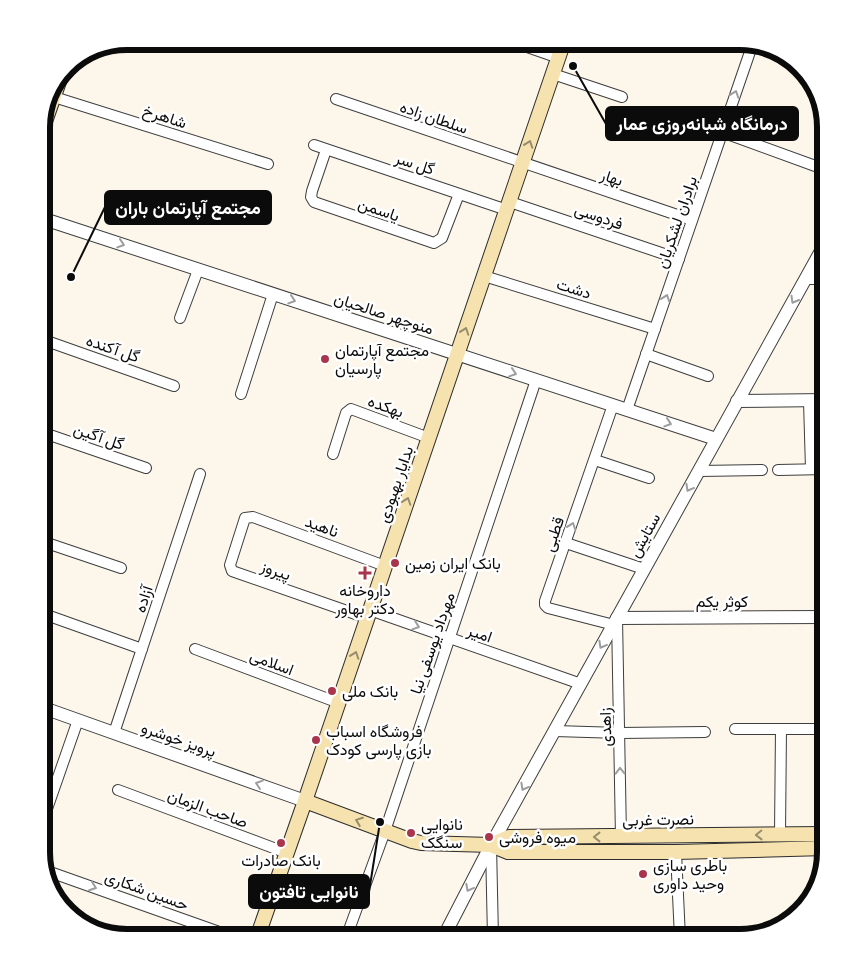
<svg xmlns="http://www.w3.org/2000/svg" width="867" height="979" viewBox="0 0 867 979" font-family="Merriweather,Vazirmatn,serif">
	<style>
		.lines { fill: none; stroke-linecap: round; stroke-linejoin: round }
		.minor-casing { stroke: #3e3e3e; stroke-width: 12 }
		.tertiary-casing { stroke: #3e3e3e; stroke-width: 14 }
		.secondary-casing { stroke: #2d2d2d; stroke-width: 16 }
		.minor { stroke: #fff; stroke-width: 10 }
		.tertiary { stroke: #fff; stroke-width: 12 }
		.secondary { stroke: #f5e2ae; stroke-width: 14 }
		.oneway { stroke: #9d9d9d }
		.oneway2 { stroke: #978c6d }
		.poi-dot { fill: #a9354d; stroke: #fff; stroke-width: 2 }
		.labels { text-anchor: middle; stroke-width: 5; stroke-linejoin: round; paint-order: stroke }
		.street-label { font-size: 16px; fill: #0b0b0b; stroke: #fff }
		.poi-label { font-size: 16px; fill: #0b0b0b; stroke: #fff; text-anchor: start }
		.rim { fill: none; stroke: #0b0b0b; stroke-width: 6 }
		.leader { fill: none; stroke: #0b0b0b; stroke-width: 2 }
		.callout-dot { fill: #0b0b0b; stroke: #fff; stroke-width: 2 }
		.callout { fill: #0b0b0b; stroke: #0b0b0b; stroke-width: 2 }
		.callout-label { font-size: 18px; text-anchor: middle; font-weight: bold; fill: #fff }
	</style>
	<rect width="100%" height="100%" fill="#fcf6eb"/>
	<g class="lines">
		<g class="minor-casing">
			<g id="minor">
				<polyline points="283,41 297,46"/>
				<polyline points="510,41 559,58"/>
				<polyline points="553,74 622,97"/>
				<polyline points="54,97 268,164"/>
				<polyline points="336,99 692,220"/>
				<polyline points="722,132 818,167"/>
				<polyline points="314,145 507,210"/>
				<polyline points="326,150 312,191 311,197 314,202 434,243 442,238 459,194"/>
				<polyline points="510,202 679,259"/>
				<polyline points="484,276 655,329"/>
				<polyline points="806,279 826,279"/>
				<polyline points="180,318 198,270"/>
				<polyline points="41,339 174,386"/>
				<polyline points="646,354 708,376"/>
				<polyline points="241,394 273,294"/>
				<polyline points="809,401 811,469"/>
				<polyline points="613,405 545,601 545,605 548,608 614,625"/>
				<polyline points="627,410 753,43"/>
				<polyline points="41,432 146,468"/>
				<polyline points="333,454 346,413 351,409 429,438"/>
				<polyline points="595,460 649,478"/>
				<polyline points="778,470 826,469"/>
				<polyline points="699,471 762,470"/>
				<polyline points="41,541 121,568"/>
				<polyline points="566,543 644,569"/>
				<polyline points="370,610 581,684"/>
				<polyline points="41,613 142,649"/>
				<polyline points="367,618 232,571 230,565 245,518 253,517 385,566"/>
				<polyline points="617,618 621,837"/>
				<polyline points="195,649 339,703"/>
				<polyline points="735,729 826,729"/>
				<polyline points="555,731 620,733 705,732"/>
				<polyline points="114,733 200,474"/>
				<polyline points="118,790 287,853"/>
				<polyline points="41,826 78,720"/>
				<polyline points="780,834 781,729"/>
				<polyline points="491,845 493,938"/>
				<polyline points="676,852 680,938"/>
				<polyline points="47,871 236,938"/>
				<polyline points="346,938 385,831 536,380"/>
			</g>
		</g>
		<g class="tertiary-casing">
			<g id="tertiary">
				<polyline points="41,218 716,439"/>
				<polyline points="737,401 826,400"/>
				<polyline points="617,618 826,617"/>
				<polyline points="41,707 305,801"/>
				<polyline points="443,938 491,845 826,242"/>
			</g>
		</g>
		<g class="secondary-casing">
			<g id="secondary">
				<polyline points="41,133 62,73"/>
				<polyline points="305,801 412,841 421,843 491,845 508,852 676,852 826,848"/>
				<polyline points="491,845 509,837 826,834"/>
				<polyline points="257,938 305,801 564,41"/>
			</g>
		</g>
		<use href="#minor" class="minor"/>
		<use href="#tertiary" class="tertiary"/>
		<use href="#secondary" class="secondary"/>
	</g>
	<defs><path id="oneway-chevron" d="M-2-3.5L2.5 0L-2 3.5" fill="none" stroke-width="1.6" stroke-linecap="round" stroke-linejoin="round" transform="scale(1.25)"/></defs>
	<g class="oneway">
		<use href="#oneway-chevron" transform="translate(735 94) rotate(-71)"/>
		<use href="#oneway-chevron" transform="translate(121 244) rotate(18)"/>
		<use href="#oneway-chevron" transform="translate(666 298) rotate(-71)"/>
		<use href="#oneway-chevron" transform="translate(292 300) rotate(18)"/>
		<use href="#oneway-chevron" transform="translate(794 300) rotate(120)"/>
		<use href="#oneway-chevron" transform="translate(513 373) rotate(18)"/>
		<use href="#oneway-chevron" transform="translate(668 423) rotate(18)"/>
		<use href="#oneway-chevron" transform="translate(689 488) rotate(119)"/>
		<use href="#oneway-chevron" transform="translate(572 526) rotate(-71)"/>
		<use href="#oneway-chevron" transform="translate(416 626) rotate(19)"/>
		<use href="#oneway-chevron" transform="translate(602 645) rotate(119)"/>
		<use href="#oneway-chevron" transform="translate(620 771) rotate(-91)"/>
		<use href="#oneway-chevron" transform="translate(259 784) rotate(-161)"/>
		<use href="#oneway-chevron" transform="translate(524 787) rotate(119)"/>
		<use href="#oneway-chevron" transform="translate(93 887) rotate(20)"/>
		<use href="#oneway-chevron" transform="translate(469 888) rotate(118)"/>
	</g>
	<g class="oneway2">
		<use href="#oneway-chevron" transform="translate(529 144) rotate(-71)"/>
		<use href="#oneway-chevron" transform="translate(465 331) rotate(-71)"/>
		<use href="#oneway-chevron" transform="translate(407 501) rotate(-71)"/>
		<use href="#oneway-chevron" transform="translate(355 655) rotate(-71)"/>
		<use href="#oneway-chevron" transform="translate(359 821) rotate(-159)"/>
		<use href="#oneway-chevron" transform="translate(759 835) rotate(179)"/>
		<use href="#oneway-chevron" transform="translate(597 837) rotate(180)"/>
	</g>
	<g class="poi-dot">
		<circle cx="325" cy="359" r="5"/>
		<circle cx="395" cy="563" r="5"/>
		<path d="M362.5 565.5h5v5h5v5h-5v5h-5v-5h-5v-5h5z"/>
		<circle cx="332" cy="691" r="5"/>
		<circle cx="316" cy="740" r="5"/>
		<circle cx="411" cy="833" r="5"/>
		<circle cx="489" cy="837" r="5"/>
		<circle cx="281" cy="843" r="5"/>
		<circle cx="643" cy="874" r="5"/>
	</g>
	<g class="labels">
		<g class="street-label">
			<text transform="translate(165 116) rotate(18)" y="6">شاهرخ</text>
			<text transform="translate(434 117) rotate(19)" y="6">سلطان زاده</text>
			<text transform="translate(415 163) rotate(18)" y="6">گل سر</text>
			<text transform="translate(612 177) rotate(18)" y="6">بهار</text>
			<text transform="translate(379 209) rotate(19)" y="6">یاسمن</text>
			<text transform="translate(599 216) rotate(19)" y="6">فردوسی</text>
			<text transform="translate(676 222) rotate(-71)" y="6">برادران لشکریان</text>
			<text transform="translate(574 288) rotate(17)" y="6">دشت</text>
			<text transform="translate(384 313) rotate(18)" y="6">منوچهر صالحیان</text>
			<text transform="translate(113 348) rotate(19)" y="6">گل آکنده</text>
			<text transform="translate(386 406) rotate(20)" y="6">بهکده</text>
			<text transform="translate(99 436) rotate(19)" y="6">گل آگین</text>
			<text transform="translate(395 484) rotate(-71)" y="6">بدایار بهبودی</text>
			<text transform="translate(322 526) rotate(20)" y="6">ناهید</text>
			<text transform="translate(553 534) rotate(-71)" y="6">قطبی</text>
			<text transform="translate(644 535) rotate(-61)" y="6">ستایش</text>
			<text transform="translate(276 570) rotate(19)" y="6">پیروز</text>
			<text transform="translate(143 599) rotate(-72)" y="6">آزاده</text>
			<text x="722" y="607">کوثر یکم</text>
			<text transform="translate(480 633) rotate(19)" y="6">امیر</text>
			<text transform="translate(432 643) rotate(-71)" y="6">مهرداد یوسفی نیا</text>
			<text transform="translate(272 662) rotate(21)" y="6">اسلامی</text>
			<text transform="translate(605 727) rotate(-91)" y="6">زاهدی</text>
			<text transform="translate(179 739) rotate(19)" y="6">پرویز خوشرو</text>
			<text transform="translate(208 808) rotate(20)" y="6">صاحب الزمان</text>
			<text transform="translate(658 819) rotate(-1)" y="6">نصرت غربی</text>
			<text transform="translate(147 890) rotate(20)" y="6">حسین شکاری</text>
		</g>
		<g class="poi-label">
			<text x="335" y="356">مجتمع آپارتمان<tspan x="335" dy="18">پارسیان</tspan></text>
			<text x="405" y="569">بانک ایران زمین</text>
			<text x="365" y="596" text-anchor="middle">داروخانه<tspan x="365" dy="18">دکتر بهاور</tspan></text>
			<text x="342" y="697">بانک ملی</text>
			<text x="326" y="737">فروشگاه اسباب<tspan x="326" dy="18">بازی پارسی کودک</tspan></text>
			<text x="421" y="830">نانوایی<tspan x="421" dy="18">سنگک</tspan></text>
			<text x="499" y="843">میوه فروشی</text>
			<text x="281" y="866" text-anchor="middle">بانک صادرات</text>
			<text x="653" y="871">باطری سازی<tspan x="653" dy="18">وحید داوری</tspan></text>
		</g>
	</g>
	<path d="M0 0H867V979H0ZM127 50H740A77 77 0 0 1 817 127V852A77 77 0 0 1 740 929H127A77 77 0 0 1 50 852V127A77 77 0 0 1 127 50Z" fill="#fff" fill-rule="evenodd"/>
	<path class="rim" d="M127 50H740A77 77 0 0 1 817 127V852A77 77 0 0 1 740 929H127A77 77 0 0 1 50 852V127A77 77 0 0 1 127 50Z"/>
	<path class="leader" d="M573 66L606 124M71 277L105 207M380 822L369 892"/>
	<g class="callout-dot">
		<circle cx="573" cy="66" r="5"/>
		<circle cx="71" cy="277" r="5"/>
		<circle cx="380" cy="822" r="5"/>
	</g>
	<g class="callout">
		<rect x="606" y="107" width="192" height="33" rx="5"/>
		<rect x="105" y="191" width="166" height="33" rx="5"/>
		<rect x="249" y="875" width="120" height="33" rx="5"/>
	</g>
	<g class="callout-label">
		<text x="702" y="130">درمانگاه شبانه‌روزی عمار</text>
		<text x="188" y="214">مجتمع آپارتمان باران</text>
		<text x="309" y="898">نانوایی تافتون</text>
	</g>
</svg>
